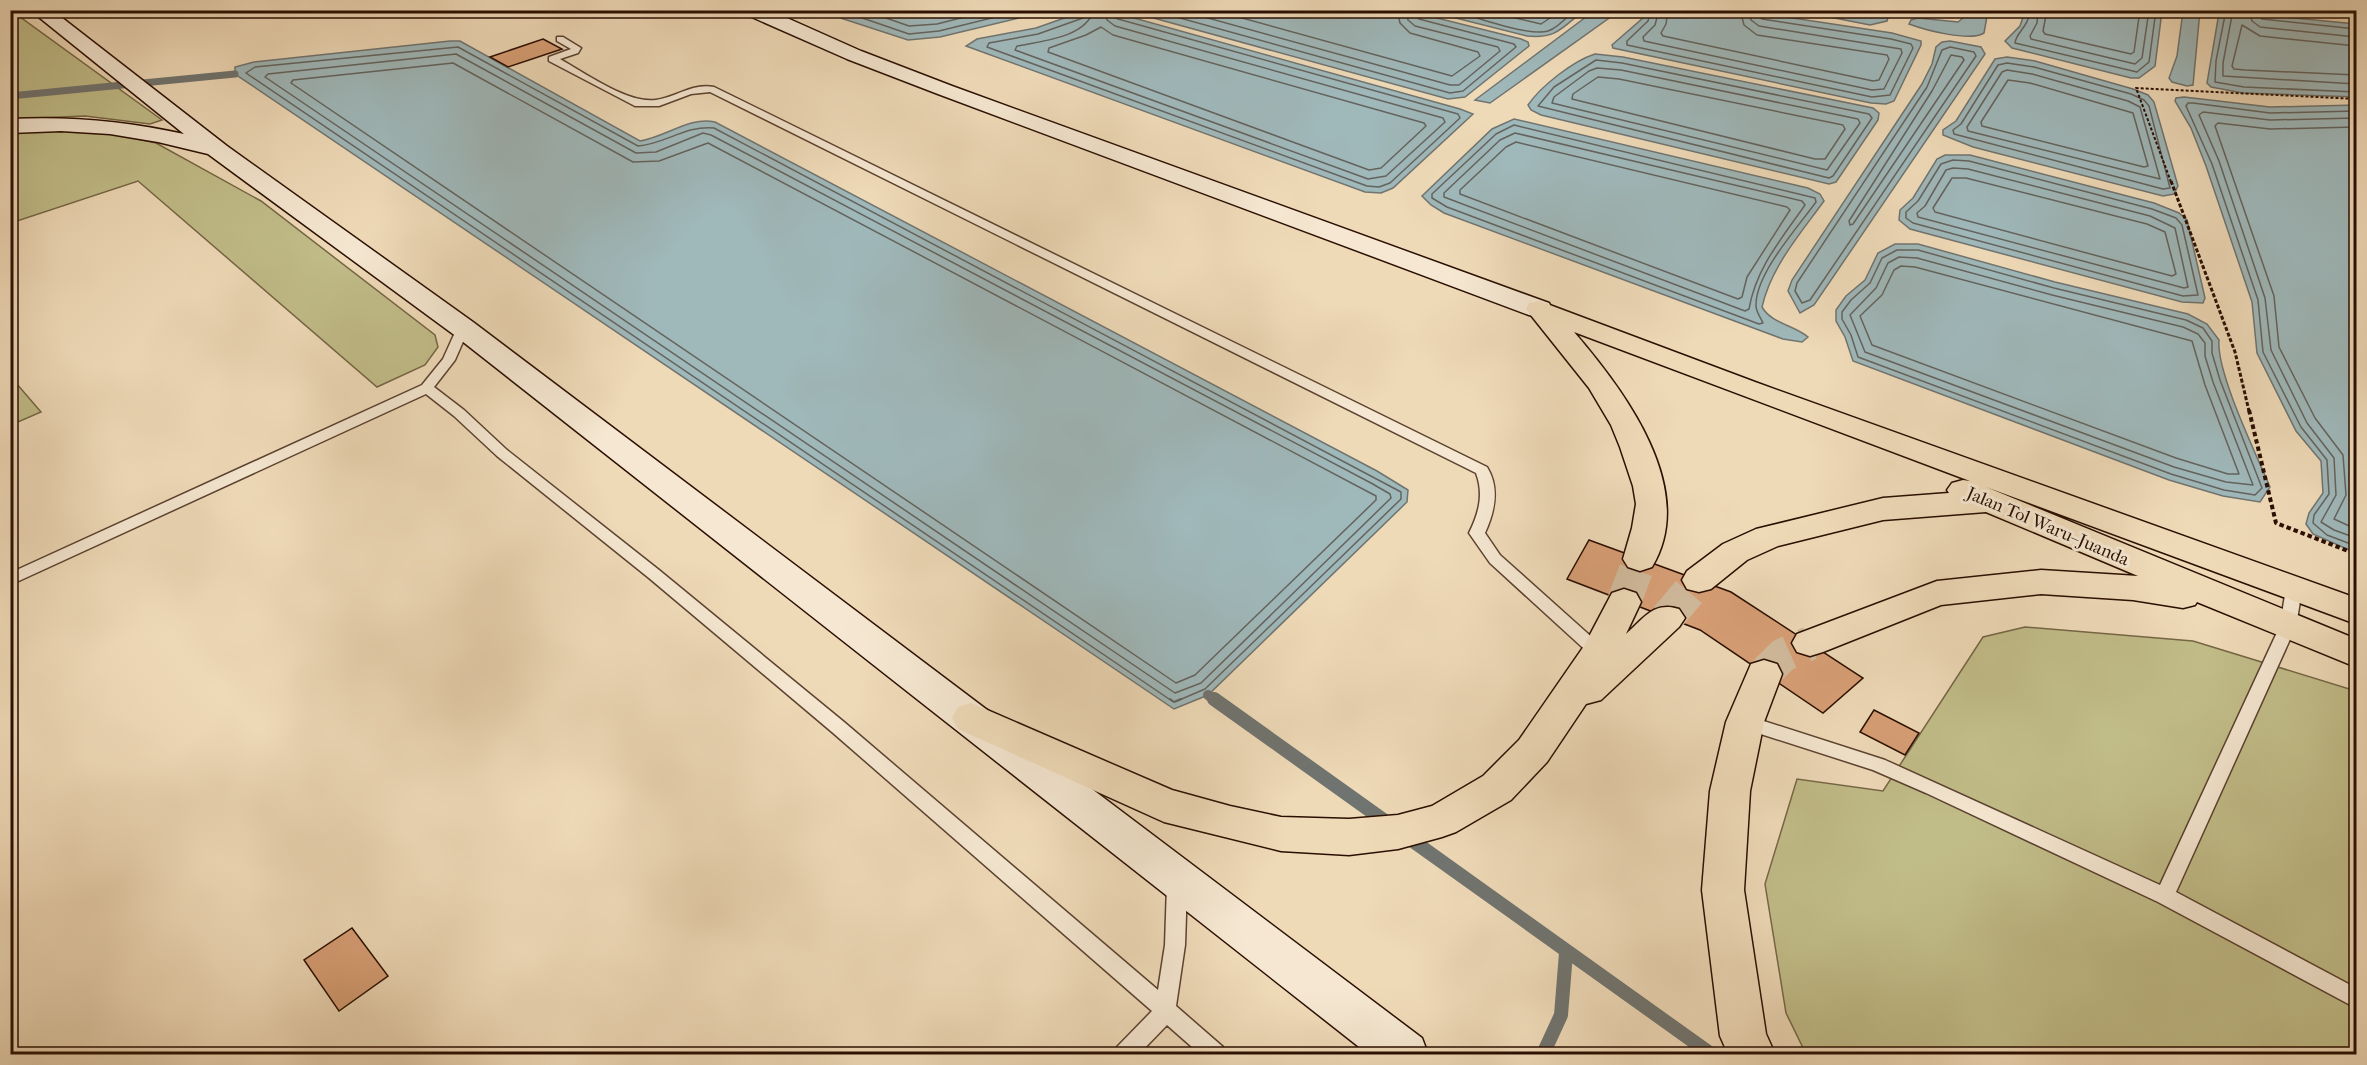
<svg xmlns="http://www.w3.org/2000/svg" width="2367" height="1065" viewBox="0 0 2367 1065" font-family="'IM FELL French Canon',serif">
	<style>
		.green { fill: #c1bd89; stroke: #766645; stroke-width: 1.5 }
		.water { fill: #9fb8ba; stroke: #707470; stroke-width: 1.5 }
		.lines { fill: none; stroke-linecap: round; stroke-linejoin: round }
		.shore-far1 { stroke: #64635e; stroke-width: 1.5 }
		.shore { stroke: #64635e; stroke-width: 2 }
		.stream-far2 { stroke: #707470; stroke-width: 7 }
		.stream-far1 { stroke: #707470; stroke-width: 10 }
		.stream { stroke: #707470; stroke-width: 14 }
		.building { fill: #d89f76; stroke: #2a0e01; stroke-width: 1.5 }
		.highway-tunnel { stroke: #d1bb9d; stroke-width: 34; stroke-dasharray: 34 16; stroke-linecap: butt }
		.lane-casing { stroke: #5b412f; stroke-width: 3 }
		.secondary-casing { stroke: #2a0e01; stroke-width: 3 }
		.highway-casing { stroke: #2a0e01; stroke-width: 3 }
		.path-far2 { stroke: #2a0e01; stroke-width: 2; stroke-dasharray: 3 2; stroke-linecap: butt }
		.path-far1 { stroke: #2a0e01; stroke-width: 3; stroke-dasharray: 4 2; stroke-linecap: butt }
		.path { stroke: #2a0e01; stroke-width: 4; stroke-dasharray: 4.5 3; stroke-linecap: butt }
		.lane { fill: #f5e7d1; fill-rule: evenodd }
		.secondary { fill: #f5e7d1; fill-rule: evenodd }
		.highway { fill: #efdab8; fill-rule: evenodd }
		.labels { text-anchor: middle; stroke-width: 6; stroke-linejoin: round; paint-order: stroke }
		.street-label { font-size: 18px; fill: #2a0e01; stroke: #f5e7d1 }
	</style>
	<rect width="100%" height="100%" fill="#efdab8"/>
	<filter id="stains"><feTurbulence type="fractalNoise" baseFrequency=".00333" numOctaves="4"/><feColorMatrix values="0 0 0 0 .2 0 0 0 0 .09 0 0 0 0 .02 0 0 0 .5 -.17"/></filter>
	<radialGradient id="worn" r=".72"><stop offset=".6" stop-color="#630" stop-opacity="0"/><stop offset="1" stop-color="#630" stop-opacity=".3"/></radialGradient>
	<g class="green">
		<polygon points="12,10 12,11 162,120 150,124 85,116 11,119"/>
		<polygon points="96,130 156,143 261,201 435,335 438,347 425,365 377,387 138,181 11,223 11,132"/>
		<polygon points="10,376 41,412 11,425 10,425"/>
		<polygon points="2025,627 2193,641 2356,691 2356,1054 1806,1054 1786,1013 1765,884 1797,779 1883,791 1983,637"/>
	</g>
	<g class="water">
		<polygon points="1087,10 1109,11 1460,109 1473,114 1393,188 1381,193 1365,192 966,46 977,39 1036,28"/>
		<polygon points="1646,10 1746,11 1892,33 1921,41 1921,45 1894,101 1886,104 1871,103 1613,48 1612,45 1644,17"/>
		<polygon points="819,11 1048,10 1048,11 940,37 908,40"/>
		<polygon points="1128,11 1409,11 1521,39 1528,42 1529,46 1465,97 1448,99"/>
		<path d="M1428,11L1583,10V11C1562,28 1556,39 1527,36Z"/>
		<polygon points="1594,11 1619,11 1490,103 1475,100"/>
		<polygon points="1799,11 1890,11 1887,21 1870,25"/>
		<path d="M1963,11H1988L1984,33C1970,42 1925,30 1909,24L1911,20L1918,18L1958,22L1963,18Z"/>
		<polygon points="2025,11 2162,11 2155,66 2139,78 2131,78 2012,48 2005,41 2020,26"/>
		<polygon points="2183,11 2200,11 2193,85 2187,86 2172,82 2169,78 2177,56"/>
		<polygon points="2223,11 2356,24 2356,97 2243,93 2211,87 2207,83 2219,13"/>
		<path d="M450,41H460L640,141C666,137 690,116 715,122L1377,471L1408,490L1407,502L1208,695L1174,709L235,74V67L254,62Z"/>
		<polygon points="1950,41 1981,47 1985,54 1814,305 1800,313 1788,291 1792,280 1922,84 1932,64 1936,47 1942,42"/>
		<path d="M1595,54L1623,57L1873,108L1879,113L1878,120L1836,182L1829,184L1541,115L1531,110L1528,105C1541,86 1573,61 1595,54Z"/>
		<polygon points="2007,57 2035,61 2133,89 2148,95 2154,102 2178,186 2174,194 2163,196 1973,147 1943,135 1943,130 1956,121 1995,59"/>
		<polygon points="2184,97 2270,107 2356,105 2356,553 2313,534 2306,524 2309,513 2323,493 2321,461 2296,431 2257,353 2252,302 2206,166 2191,128 2175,101 2176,98"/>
		<path d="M1514,119L1808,188L1820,194L1824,201C1800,234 1771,267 1762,307C1772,324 1794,325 1808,337L1802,342L1783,339L1444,213L1431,205L1422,196L1492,129Z"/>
		<polygon points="1945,155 1970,155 2154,203 2179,213 2187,220 2205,298 2203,303 2182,302 1910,229 1899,220 1900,210 1913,198 1937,159"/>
		<path d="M1895,244H1918L2055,282L2188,314L2207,324L2219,340C2216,372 2256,454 2270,487L2260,502L2223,496L2169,480L1853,361L1845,337L1836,321V310L1846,296L1865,280L1878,253Z"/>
	</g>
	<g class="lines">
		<g class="shore-far1">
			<polyline points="839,10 909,34 939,31 1024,10"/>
			<polyline points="863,10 909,26 937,24 992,10"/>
			<polyline points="891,10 910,17 954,10"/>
			<polyline points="1087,10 1083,18 1038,34 989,43 987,47 1367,186 1379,187 1390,183 1460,118 1458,114 1118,19 1113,16 1112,10"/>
			<path d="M1094,10C1085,38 1042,41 1017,46L1015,50L1368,179L1386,176L1445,122L1443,118L1115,26L1107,20L1105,10"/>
			<polyline points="1151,10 1450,93 1463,91 1516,47 1514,44 1419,19 1415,16 1414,10"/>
			<polyline points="1179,10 1450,85 1459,85 1500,51 1498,47 1415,26 1408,20 1406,10"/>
			<polyline points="1213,10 1452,76 1480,56 1478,52 1410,33 1400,23 1397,10"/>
			<path d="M1452,10C1472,16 1530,37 1548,31C1558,28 1567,17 1574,10"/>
			<polyline points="1482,10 1541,24 1562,10"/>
			<polyline points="1651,10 1648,21 1627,41 1627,45 1872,97 1890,95 1913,48 1911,44 1891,39 1762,19 1758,16 1757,10"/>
			<polyline points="1659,10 1655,25 1643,37 1644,41 1872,90 1884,89 1902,53 1901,49 1759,26 1751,20 1749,10"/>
			<polyline points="1668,10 1666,24 1661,33 1663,36 1873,81 1879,80 1889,59 1887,55 1757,35 1744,25 1740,10"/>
			<path d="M2030,10C2029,27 2016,32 2015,43L2137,72L2149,62L2156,10"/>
			<polyline points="2038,10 2037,23 2030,36 2031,39 2135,64 2142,58 2149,10"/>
			<polyline points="2047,10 2043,31 2045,34 2131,54 2134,52 2140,10"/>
			<polyline points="2226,10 2216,61 2215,82 2244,87 2356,92"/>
			<polyline points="2233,10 2223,63 2223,76 2356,84"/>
			<polyline points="2249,10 2252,21 2260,27 2356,37"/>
			<polyline points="2256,10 2262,19 2356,29"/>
			<polygon points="1101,27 1113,35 1424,123 1426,126 1381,168 1369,170 1048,52 1049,48 1086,35"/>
			<polyline points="2356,46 2260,36 2242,25 2232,66 2234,69 2245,70 2356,75"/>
			<polygon points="1950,47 1974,52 1976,56 1810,300 1802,303 1795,291 1797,283 1927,87 1942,50"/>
			<polygon points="456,54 636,153 656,152 703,133 711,135 1371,483 1390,494 1391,498 1201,683 1175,693 265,77 268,74"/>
			<polygon points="1951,55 1962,57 1964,60 1853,224 1850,225 1849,221 1932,91"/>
			<polygon points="1596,60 1622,63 1869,114 1872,118 1833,176 1829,178 1538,106 1554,87"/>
			<polygon points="453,63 633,162 659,161 708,143 1376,496 1376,500 1195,675 1176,683 291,83 293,80"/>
			<polygon points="2007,63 2034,67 2131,94 2144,100 2149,106 2170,188 2163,189 1954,134 1953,130 1961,124 1998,65"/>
			<polygon points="1597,68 1621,70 1858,119 1860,123 1827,170 1552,103 1554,97 1589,71"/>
			<polygon points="2007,70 2032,74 2128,101 2140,107 2160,179 1968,131 1967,127 2002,72"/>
			<polygon points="1598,77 1619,79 1843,125 1845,129 1825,159 1815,159 1572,99 1573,94"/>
			<polygon points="2008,80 2030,83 2133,113 2148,166 2144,167 1982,126 1981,122"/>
			<polyline points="2356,111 2270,113 2193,103 2188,103 2186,106 2212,164 2258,300 2263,352 2301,427 2327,460 2329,494 2314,515 2313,523 2327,535 2356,546"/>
			<polyline points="2356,118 2270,120 2203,112 2199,115 2219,161 2265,298 2271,350 2307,423 2334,458 2336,495 2321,522 2334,530 2356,538"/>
			<path d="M1514,125L1815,198L1816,202C1798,227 1755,274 1756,306C1756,312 1761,318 1763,323L1759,324L1447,207L1432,198V194L1496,134Z"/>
			<polyline points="2356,127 2270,129 2218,123 2215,126 2274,296 2279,347 2315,418 2343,455 2346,495 2334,519 2356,529"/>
			<path d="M1515,133L1802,201L1805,205C1782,238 1756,268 1749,309L1745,311L1444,197V193L1500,140Z"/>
			<polygon points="1516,142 1787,207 1790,210 1747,277 1742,297 1738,299 1460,194 1460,190 1506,147"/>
			<polygon points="1953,160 1969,161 2152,209 2176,218 2182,225 2198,295 2183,296 1913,223 1906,218 1906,212 1918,201 1941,164"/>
			<polygon points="1953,168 1968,169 2150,216 2175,228 2188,287 2184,288 1918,217 1917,213 1925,206 1946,170"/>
			<polygon points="1952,178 1966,178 2147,224 2165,232 2176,274 2172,276 1935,212 1933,208"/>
			<polygon points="1897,250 1918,250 2054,288 2186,320 2203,328 2212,341 2212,353 2220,380 2262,488 2255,495 2224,490 2171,474 1858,357 1851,335 1842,319 1842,312 1851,300 1870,283 1882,258"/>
			<polygon points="1899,257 1917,258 2052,295 2183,327 2198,334 2205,343 2205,356 2213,382 2253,485 2226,482 2174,467 1865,352 1850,315 1876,288 1888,263"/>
			<polygon points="1901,266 1915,267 2192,341 2205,385 2239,474 2228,474 2176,458 1872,345 1860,316 1882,295 1894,270"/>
			<path d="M1172,701L246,73L255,67L458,47L638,146C665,144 686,125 714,128L1401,492V499L1205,689L1177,701"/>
		</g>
		<polyline class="shore" points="1170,699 1174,702 1181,699"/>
		<polyline class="stream-far2" points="10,96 235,74"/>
		<polyline class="stream-far1" points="1208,695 1216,701"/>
		<g class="stream">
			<polyline points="1214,699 1389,824"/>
			<polyline points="1406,836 1711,1054"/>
			<polyline points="1544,1052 1561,1015 1566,953"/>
		</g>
	</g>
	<g class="building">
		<polygon points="543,39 562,49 508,67 490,57"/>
		<polygon points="1589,540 1731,592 1863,678 1823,713 1700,630 1567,579"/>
		<polygon points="1874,710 1919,733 1905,755 1860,732"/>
		<polygon points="352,928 388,976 339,1011 304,960"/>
	</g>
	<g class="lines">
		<g class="highway-tunnel">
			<polyline points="1624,602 1640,559"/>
			<polyline points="1667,618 1699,580"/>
			<polyline points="1764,674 1783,655 1810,643"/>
		</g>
		<g class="lane-casing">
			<g id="lane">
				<path d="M557,37H563L581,48L578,53L560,59C585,73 628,104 656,100C677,97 692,83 714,87L1487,467C1500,488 1495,511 1485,533L1500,555L1605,649L1607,653L1605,657L1599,659L1593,657L1490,563L1469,533C1479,513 1484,494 1476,473L710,92L691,94L659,106H635L549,61V57L571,49L557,41Z"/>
				<polygon points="463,324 469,328 455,360 434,387 464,410 507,450 659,570 844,722 1158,990 1165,945 1167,885 1170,879 1177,877 1184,879 1187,885 1185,945 1176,1006 1223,1047 1225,1054 1200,1054 1167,1025 1139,1054 1115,1054 1117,1047 1152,1011 832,732 649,578 497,456 454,416 426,394 10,585 10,573 422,385 443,359 457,328"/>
				<polygon points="2294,583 2300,585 2302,589 2296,626 2176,892 2356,988 2356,1008 2158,902 1926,793 1873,770 1739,727 1736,722 1739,717 1745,715 1885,760 2160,885 2280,626 2286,589 2288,585"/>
			</g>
		</g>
		<g class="secondary-casing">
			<g id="secondary">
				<path d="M30,10H52L227,146L473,322L1422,1038L1428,1054H1368L453,334L208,154L158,142L110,134L61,131L10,133V119C70,116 126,121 184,134Z"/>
				<polygon points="743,10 769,10 861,51 952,86 1549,303 1552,309 1549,315 1539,317 1529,315 938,94 847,59 745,14"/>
			</g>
		</g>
		<g class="highway-casing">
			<g id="highway">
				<path d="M1539,301L1755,382L2356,598V624L1986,487L2356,639V667L2197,602L2195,605L2183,608L2133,600L2041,594L1941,605L1823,652L1810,656L1797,652L1792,643L1797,634L1937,581L2041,570L2138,576L1986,512L1883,520L1778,546L1747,560L1711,589L1699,592L1687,589L1682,580L1687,571L1723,544L1756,529L1883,498L1949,493L1947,490L1952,483L1963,480L1970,481L1574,332C1624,390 1699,489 1652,567L1640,571L1628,567L1623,559L1632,528L1636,504L1633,486L1620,447L1611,425L1589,388L1526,309L1529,303Z"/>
				<path d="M1624,589L1636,593L1641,602L1626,634C1644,618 1654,601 1679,609L1685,618L1679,627L1601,700L1586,704L1547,762L1511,800L1456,832L1442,837L1398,849L1349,855L1281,851L1164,822L958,729L952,718L958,707L971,703L1172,790L1230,806L1281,817L1349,819L1398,815L1432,806L1483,776L1519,740L1584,646L1612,593Z"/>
				<polygon points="1764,660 1777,664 1782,674 1764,722 1750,791 1744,890 1766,1034 1775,1054 1728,1054 1720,1036 1702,890 1710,791 1726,722 1751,664"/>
			</g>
		</g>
		<polyline class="path-far2" points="2171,182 2136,88 2356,99"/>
		<polyline class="path-far1" points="2171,181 2235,352 2249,411"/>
		<polyline class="path" points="2249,410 2276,523 2356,554"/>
		<use href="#lane" class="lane"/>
		<use href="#secondary" class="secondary"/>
		<use href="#highway" class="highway"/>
	</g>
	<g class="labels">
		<g class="street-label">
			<text transform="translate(2048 526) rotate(23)" y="6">Jalan Tol Waru–Juanda</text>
		</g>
	</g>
	<rect width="2367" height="1065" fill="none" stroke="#efdab8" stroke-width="36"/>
	<rect x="12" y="12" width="2343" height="1041" fill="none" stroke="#2a0e01" stroke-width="3"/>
	<rect x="18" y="18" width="2331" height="1029" fill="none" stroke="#2a0e01" stroke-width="1.5"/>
	<rect width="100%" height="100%" filter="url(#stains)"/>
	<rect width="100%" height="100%" fill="url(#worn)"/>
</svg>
